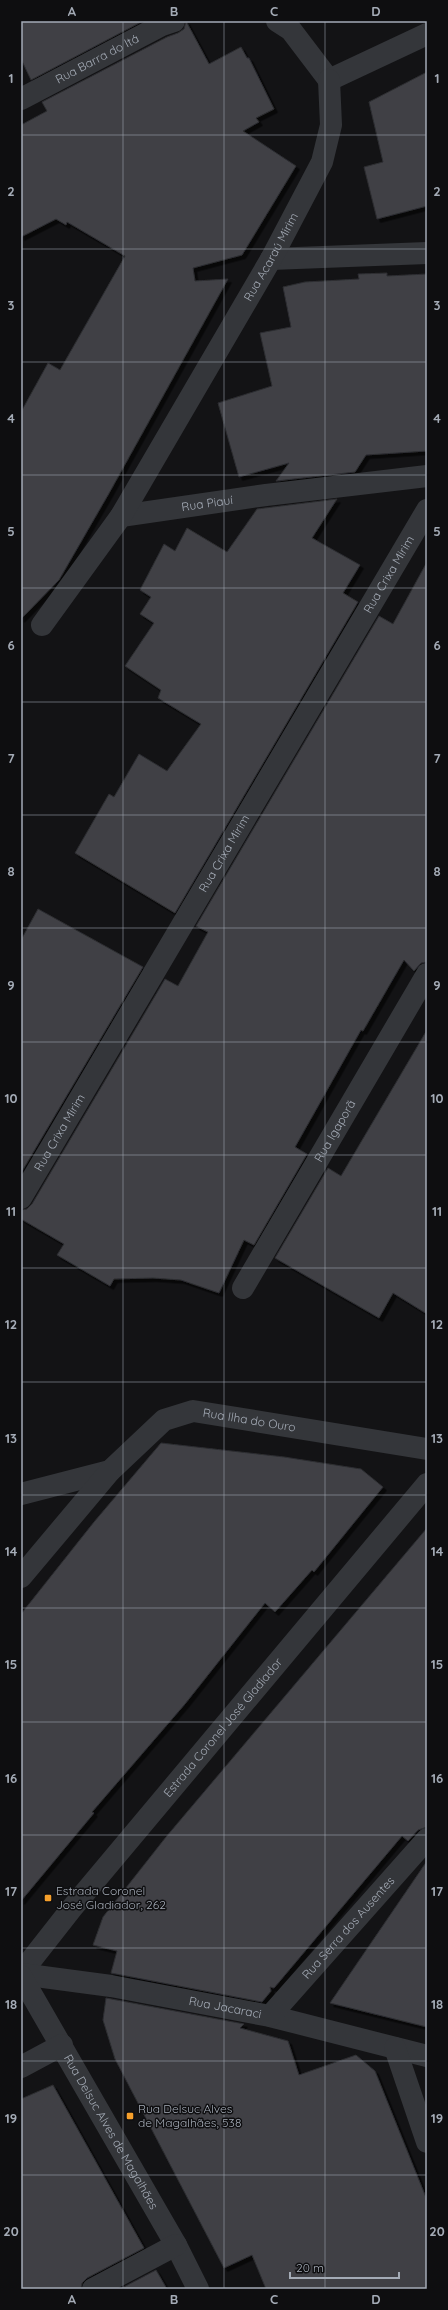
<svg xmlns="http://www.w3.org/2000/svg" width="448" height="2310" viewBox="0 0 448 2310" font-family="Quicksand,sans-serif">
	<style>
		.building { fill: #3f4145; stroke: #2d2d31; filter: url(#shadow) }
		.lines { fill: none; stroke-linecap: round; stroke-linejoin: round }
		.minor { stroke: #34363a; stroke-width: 22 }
		.grid { fill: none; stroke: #a4abb6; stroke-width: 1; stroke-opacity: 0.55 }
		.poi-dot { fill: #f59f2b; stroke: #0e0e10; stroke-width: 1.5 }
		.labels { text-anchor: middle; stroke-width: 3; stroke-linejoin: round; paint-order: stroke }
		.street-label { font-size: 12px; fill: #a4abb6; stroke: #0e0e10 }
		.poi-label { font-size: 12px; fill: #a4abb6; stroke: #0e0e10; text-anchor: start }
		.neatline { fill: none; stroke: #a4abb6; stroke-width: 1.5 }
		.grid-label { font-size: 13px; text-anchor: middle; font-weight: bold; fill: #a4abb6 }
	</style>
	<defs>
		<filter id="shadow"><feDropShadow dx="3.5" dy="3.5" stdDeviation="0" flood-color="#0009"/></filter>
	</defs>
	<rect width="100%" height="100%" fill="#131315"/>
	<g class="building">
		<polygon points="21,21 143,21 31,80 21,59"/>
		<polygon points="186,21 209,64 241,47 247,58 249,58 274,109 256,118 259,122 243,131 296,166 242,255 193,268 195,281 228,279 108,495 59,580 21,619 21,412 48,363 60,370 125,256 67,222 66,225 56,219 21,237 21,125 47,111 42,102 167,37 178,33 184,29"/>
		<polygon points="427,72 427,206 377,219 364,167 383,162 369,102"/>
		<polygon points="387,273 387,276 427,274 427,451 366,455 355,472 276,481 289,463 239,477 218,403 272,386 260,333 291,327 283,287 305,282 359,279 358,274"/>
		<polygon points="337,499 312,538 360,565 343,593 358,602 175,913 75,853 109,794 114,797 139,754 167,771 201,724 158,698 161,690 125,666 154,623 140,614 151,597 140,590 164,544 175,551 187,528 227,552 257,509"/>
		<polygon points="427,562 427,962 421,963 414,971 404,960 363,1031 361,1030 295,1147 307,1154 254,1245 244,1240 219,1293 181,1280 153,1278 114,1279 110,1286 57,1255 64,1244 21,1219 21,1210 27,1209 32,1204 165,979 178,986 208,932 196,926 379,616 393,624"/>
		<polygon points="38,909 143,967 21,1173 21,940"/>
		<polygon points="427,1030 427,1314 393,1293 379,1318 275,1258 328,1168 341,1176"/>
		<polygon points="161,1443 284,1457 361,1469 383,1487 314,1572 312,1570 275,1612 265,1603 185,1704 92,1812 94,1813 21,1901 21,1614 94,1522"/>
		<polygon points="427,1528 427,1827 418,1830 408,1841 402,1836 274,1988 270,1987 271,1991 262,2002 111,1973 117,1951 93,1945 103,1917 166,1837"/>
		<polygon points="427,1861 427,2027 330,2003"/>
		<polygon points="106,1998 244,2024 240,2028 288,2041 299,2075 356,2055 375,2071 427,2200 427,2289 266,2289 252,2255 224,2268 115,2059 103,2020"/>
		<polygon points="53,2085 144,2248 87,2278 82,2283 81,2289 21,2289 21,2099"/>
		<polygon points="156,2270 167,2289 120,2289"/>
	</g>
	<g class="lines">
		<g class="minor">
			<polyline points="277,21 291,30 329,80"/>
			<polyline points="329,80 427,34"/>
			<path id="s1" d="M21,99L162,25L174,21"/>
			<polyline points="271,259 427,253"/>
			<path id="s2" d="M121,516L266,495L427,476"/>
			<path id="s3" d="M42,625L121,516L271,259L322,162L331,125L329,80"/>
			<path id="s4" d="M21,1198L427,510"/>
			<path id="s5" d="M243,1288L427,974"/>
			<polyline points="21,1494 110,1471"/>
			<path id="s6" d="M21,1577L110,1471L164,1420L193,1411L427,1449"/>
			<path id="s7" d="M21,1973L72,1908L427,1484"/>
			<path id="s8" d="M21,1974L111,1986L270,2016L427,2056"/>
			<path id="s9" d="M21,1976L176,2245L198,2289"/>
			<path id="s10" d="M270,2016L427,1839"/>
			<polyline points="395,2048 427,2142"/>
			<polyline points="21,2067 62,2045"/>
			<polyline points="93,2289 176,2245"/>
		</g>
	</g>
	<path class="grid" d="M123,21V2289M224,21V2289M325,21V2289M21,135H427M21,249H427M21,362H427M21,475H427M21,588H427M21,702H427M21,815H427M21,928H427M21,1042H427M21,1155H427M21,1268H427M21,1382H427M21,1495H427M21,1608H427M21,1722H427M21,1835H427M21,1948H427M21,2061H427M21,2175H427"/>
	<g class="poi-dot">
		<rect x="44" y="1894" width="8" height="8" rx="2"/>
		<rect x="126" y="2112" width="8" height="8" rx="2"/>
	</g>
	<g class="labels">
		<g class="street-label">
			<text dy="4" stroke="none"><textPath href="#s1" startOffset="86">Rua Barra do Itá</textPath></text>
			<text dy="4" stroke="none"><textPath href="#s3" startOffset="434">Rua Acaraú Mirim</textPath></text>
			<text dy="4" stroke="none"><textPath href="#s2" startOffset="87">Rua Piauí</textPath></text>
			<text dy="4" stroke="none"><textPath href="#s4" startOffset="724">Rua Crixa Mirim</textPath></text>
			<text dy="4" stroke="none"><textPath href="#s4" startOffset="400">Rua Crixa Mirim</textPath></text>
			<text dy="4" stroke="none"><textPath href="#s5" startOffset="182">Rua Igaporã</textPath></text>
			<text dy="4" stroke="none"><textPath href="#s4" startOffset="76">Rua Crixa Mirim</textPath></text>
			<text dy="4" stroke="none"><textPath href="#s6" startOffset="300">Rua Ilha do Ouro</textPath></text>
			<text dy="4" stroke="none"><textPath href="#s7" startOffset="318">Estrada Coronel José Gladiador</textPath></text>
			<text dy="4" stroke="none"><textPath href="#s10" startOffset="118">Rua Serra dos Ausentes</textPath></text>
			<text dy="4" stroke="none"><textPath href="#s8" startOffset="207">Rua Jacaraci</textPath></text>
			<text dy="4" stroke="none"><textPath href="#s9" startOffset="180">Rua Delsuc Alves de Magalhães</textPath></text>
		</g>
		<g class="poi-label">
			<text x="56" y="1895">Estrada Coronel<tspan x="56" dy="14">José Gladiador, 262</tspan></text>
			<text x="138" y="2113">Rua Delsuc Alves<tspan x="138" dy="14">de Magalhães, 538</tspan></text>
		</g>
	</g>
	<rect width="448" height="2310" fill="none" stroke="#0e0e10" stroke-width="44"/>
	<path d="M290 2272v6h109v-6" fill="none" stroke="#a4abb6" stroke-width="2"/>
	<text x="296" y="2272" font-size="12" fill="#a4abb6" stroke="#0e0e10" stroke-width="3" paint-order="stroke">20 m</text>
	<rect x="22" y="22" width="404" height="2266" class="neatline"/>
	<g class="grid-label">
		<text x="72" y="16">A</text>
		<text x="174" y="16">B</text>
		<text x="274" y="16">C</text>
		<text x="376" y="16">D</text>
		<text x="11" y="83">1</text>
		<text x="437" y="83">1</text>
		<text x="11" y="196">2</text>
		<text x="437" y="196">2</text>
		<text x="11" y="310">3</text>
		<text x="437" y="310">3</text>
		<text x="11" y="423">4</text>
		<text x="437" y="423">4</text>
		<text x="11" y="536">5</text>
		<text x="437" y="536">5</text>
		<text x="11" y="650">6</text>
		<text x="437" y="650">6</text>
		<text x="11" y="763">7</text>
		<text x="437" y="763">7</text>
		<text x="11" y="876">8</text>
		<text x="437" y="876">8</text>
		<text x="11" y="990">9</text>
		<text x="437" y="990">9</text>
		<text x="11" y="1103">10</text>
		<text x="437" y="1103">10</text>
		<text x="11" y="1216">11</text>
		<text x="437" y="1216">11</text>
		<text x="11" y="1329">12</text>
		<text x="437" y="1329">12</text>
		<text x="11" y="1443">13</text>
		<text x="437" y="1443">13</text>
		<text x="11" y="1556">14</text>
		<text x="437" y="1556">14</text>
		<text x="11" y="1669">15</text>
		<text x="437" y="1669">15</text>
		<text x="11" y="1783">16</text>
		<text x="437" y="1783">16</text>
		<text x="11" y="1896">17</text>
		<text x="437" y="1896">17</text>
		<text x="11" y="2009">18</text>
		<text x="437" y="2009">18</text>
		<text x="11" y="2123">19</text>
		<text x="437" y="2123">19</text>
		<text x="11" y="2236">20</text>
		<text x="437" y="2236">20</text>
		<text x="72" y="2304">A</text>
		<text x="174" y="2304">B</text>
		<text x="274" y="2304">C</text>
		<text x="376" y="2304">D</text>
	</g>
</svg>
